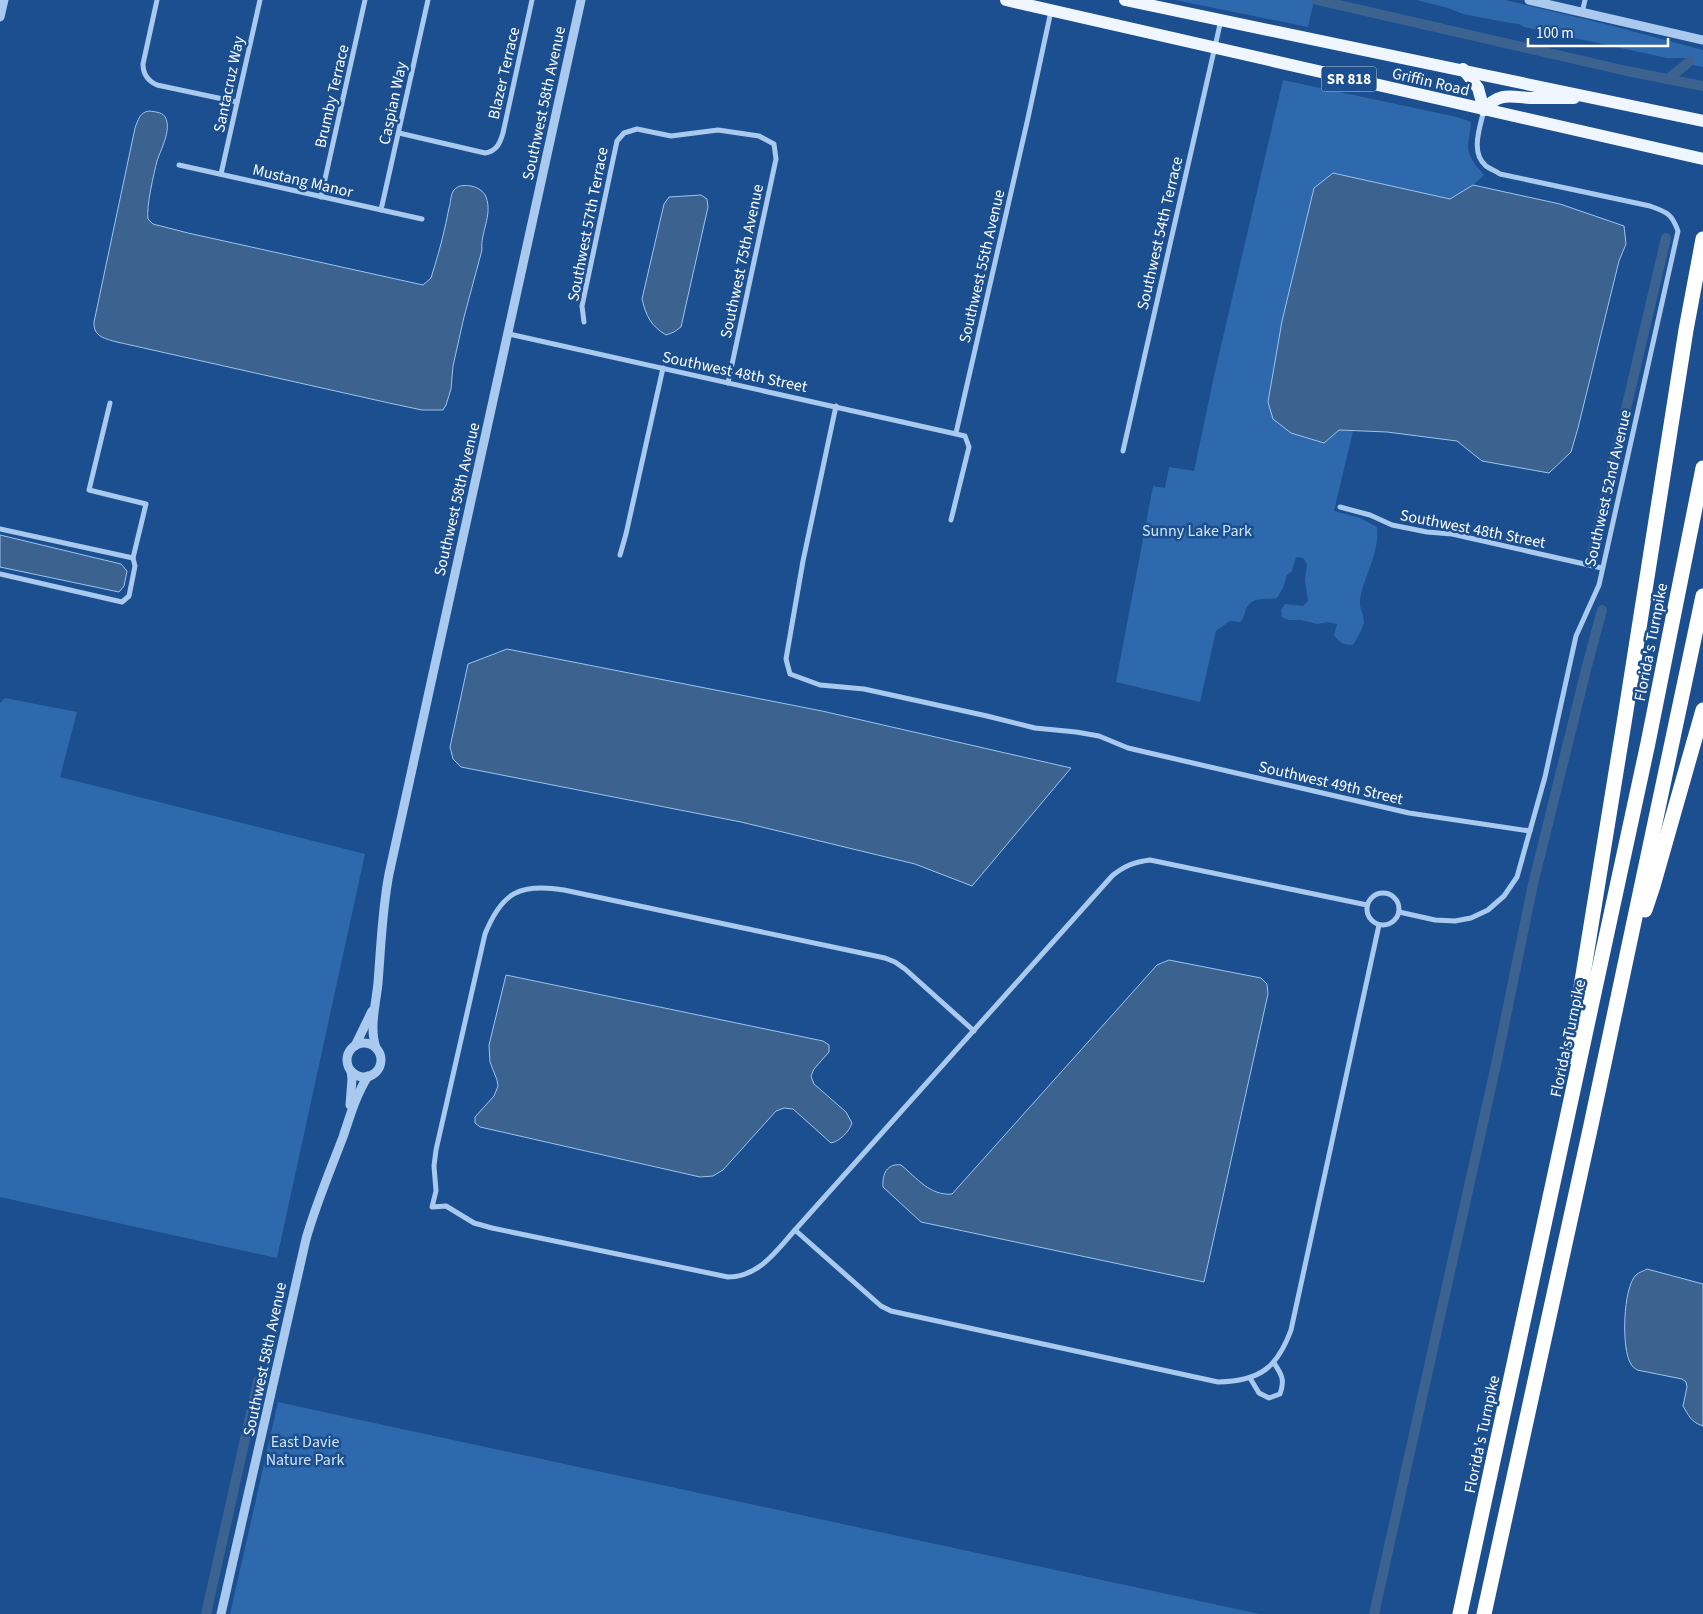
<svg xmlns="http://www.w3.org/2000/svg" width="1703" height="1614" viewBox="0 0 1703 1614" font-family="'Source Sans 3',sans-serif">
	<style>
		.green { fill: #2e69ad }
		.water { fill: #3c6290; stroke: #9cc4f0 }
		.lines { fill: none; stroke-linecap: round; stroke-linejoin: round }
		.canal { stroke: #3c6290; stroke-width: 10 }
		.minor { stroke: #a9c9ee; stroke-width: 5 }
		.tertiary { stroke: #a9c9ee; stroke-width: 9 }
		.primary { stroke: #f0f6ff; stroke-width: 12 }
		.motorway { stroke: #fff; stroke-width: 15 }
		.labels { text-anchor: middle; stroke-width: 5; stroke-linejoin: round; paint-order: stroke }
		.shield { fill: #1b4f8f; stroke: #bbcadd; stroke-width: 1 }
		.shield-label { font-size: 15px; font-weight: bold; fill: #fff }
		.street-label { font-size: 16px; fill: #fff; stroke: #1b4f8f }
		.park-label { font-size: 16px; fill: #cfe3fa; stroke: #1b4f8f }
	</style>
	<rect width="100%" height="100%" fill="#1b4f8f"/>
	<g class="green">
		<polygon points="1175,0 1314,0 1308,27"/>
		<polygon points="1416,0 1505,0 1609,25 1703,50 1703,67 1693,65 1688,58 1667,58 1524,27 1519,24 1510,23 1463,14 1448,8"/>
		<path d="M1283,80L1457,117L1471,122C1471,131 1468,139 1468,147C1468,157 1478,168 1484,175L1473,185L1450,199L1333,173L1314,188L1282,321L1268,402L1339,430L1353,431L1334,511L1360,518L1377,527C1380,553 1364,575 1360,600C1359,609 1364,614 1364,623L1361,631L1353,645C1343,645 1339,642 1334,635L1337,624L1328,622L1317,624L1301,620H1289L1282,617L1281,610L1285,604L1303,606L1308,601L1305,580L1307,564L1303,558L1296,557L1292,571L1287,575L1283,588L1277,598C1267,600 1254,596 1247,607C1244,613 1245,617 1240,622L1230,621L1216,631L1200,702L1116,682L1153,486L1165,488L1169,467L1194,471L1214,376Z"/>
		<polygon points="5,698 77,712 60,777 365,854 277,1258 0,1197 0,703"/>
		<polygon points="278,1402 351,1418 1260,1614 230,1614"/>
	</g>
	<g class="water">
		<path d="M149,111C156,112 164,112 166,119C171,131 161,149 157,161C154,173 146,207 148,219L153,224L188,233L423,285L431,278L434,268C440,249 445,229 449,208C451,203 450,195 454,190C458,185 465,185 471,186C477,187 484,191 486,197C493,215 480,233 482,250L464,317L453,366L451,389L446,405L443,410H422L389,403L117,342C106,339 93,337 94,322L135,128C138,120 140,112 149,111Z"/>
		<polygon points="1333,173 1450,199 1473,185 1560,204 1624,226 1626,244 1619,261 1578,428 1571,452 1549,473 1482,461 1457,441 1387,432 1339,430 1324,443 1291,433 1273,419 1268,402 1282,321 1314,188"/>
		<path d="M701,195L707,199L708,207L681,327L674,332L666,335C651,326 646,316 642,299L664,204L669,197Z"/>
		<polygon points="0,535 121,564 127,571 124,586 119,592 0,567"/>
		<polygon points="507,649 822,711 1071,768 972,886 915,864 741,822 461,767 453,759 450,747 468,664"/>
		<path d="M1169,960L1261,978L1267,984L1268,994L1204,1282L921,1222L883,1187C882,1174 887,1163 901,1165C917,1178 930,1196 952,1194L1157,965Z"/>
		<path d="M506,975L823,1041L829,1045V1052L814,1069L811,1076L814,1084L846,1112L852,1123C849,1132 840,1141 831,1143L793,1109L784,1108L776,1111L723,1170L713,1176L700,1177L480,1127L475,1123V1117L494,1096L498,1086L497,1080L490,1062L489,1045Z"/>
		<path d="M1647,1269L1703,1284V1426C1691,1422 1689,1416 1683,1406L1687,1387L1686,1382L1682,1379L1637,1370C1635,1368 1632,1367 1631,1364C1621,1350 1623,1287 1636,1275C1639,1272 1644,1271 1647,1269Z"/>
	</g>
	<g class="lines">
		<g class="canal">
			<polyline points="1317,0 1627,71 1703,86"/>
			<polyline points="1668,79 1690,61"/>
			<polyline points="1592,554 1666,238"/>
			<polyline points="206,1614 258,1381"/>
			<polyline points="1374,1614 1497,1060 1533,884 1587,666 1602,610"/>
		</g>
		<g class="minor">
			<path d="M157,0L143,64C143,74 148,81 157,85L237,102"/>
			<polyline points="1582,13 1585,0"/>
			<path d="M399,133L485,153C497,151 500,143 503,133L532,0"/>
			<polyline points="179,165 422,219"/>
			<polyline points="221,174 260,0"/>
			<polyline points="321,197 365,0"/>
			<polyline points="381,210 428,0"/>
			<polyline points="584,322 582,306 617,141 624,133 637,129 671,136 718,130 759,136 774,144 776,159 728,383"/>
			<polyline points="509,334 965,436 969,447 951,520"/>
			<polyline points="836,406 803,561 786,659 790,674 820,685 864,689 987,716 1035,728 1076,732 1099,736 1128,748 1409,813 1530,831"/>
			<polyline points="956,433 1028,118 1051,11"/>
			<polyline points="1123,451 1221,20"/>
			<polyline points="1340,507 1370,515 1392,525 1427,532 1452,534 1602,568"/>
			<polyline points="0,529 133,558"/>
			<polyline points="620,555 626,534 663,368"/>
			<polyline points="0,574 122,602 129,596 135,566 133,558 146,504 89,490 110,403"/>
			<circle cx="1383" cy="909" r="16"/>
			<path d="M1399,912L1435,920L1455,921L1471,918L1488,910L1504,896L1517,877L1545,777L1576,636L1599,585L1678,231C1672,214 1667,212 1650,206L1500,174C1496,171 1490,169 1486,166C1470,153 1480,127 1484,110"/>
			<path d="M974,1031L905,969L895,962L885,958L564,890C520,883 502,892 485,934L436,1150L434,1166L436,1191L432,1207L446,1206L474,1223L492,1228L728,1277C759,1277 776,1251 795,1230L1112,876C1124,866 1134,862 1150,860L1367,905"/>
			<path d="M795,1230L881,1306L891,1311L1218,1382C1260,1381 1277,1368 1291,1330L1379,925"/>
			<path d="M1250,1378L1259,1393L1269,1398L1280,1394C1285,1380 1282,1375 1274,1363"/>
		</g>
		<g class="tertiary">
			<polyline points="1529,0 1703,40"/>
			<polyline points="0,17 4,0"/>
			<circle cx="364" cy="1060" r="17"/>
			<polyline points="355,1046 372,1011"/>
			<path d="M376,1048C369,1027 376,1004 378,983C381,946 382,910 389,874L581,0"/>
			<polyline points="350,1105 352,1079 351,1071"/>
			<path d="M221,1614L306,1239C316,1204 330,1171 343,1137C350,1116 356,1095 368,1076"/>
		</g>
		<g class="primary">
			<polyline points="1006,0 1703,159"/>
			<polyline points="1125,0 1703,121"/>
			<polyline points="1463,69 1478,88 1484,110"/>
			<path d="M1484,110C1500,90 1513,98 1534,98C1547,98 1561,98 1574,98"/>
		</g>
		<g class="motorway">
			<polyline points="1645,910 1653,886 1703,710"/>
			<polyline points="1573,1057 1574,1030 1625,717 1686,330 1703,239"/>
			<polyline points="1460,1614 1648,743 1703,468"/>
			<polyline points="1484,1614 1591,1125 1703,596"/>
		</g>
	</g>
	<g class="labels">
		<rect class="shield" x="1321.5" y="66.5" width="55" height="25" rx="4"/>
		<g class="shield-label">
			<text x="1349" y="84">SR 818</text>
		</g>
		<g class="street-label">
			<text transform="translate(503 73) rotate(-77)" y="6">Blazer Terrace</text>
			<text transform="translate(1431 81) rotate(13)" y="6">Griffin Road</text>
			<text transform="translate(228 84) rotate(-78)" y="6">Santacruz Way</text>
			<text transform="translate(331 96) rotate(-77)" y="6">Brumby Terrace</text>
			<text transform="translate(392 103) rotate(-78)" y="6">Caspian Way</text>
			<text transform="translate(543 103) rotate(-78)" y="6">Southwest 58th Avenue</text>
			<text transform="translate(303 180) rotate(13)" y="6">Mustang Manor</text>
			<text transform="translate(587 224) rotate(-79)" y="6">Southwest 57th Terrace</text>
			<text transform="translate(1159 233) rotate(-77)" y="6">Southwest 54th Terrace</text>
			<text transform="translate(741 261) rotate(-78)" y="6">Southwest 75th Avenue</text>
			<text transform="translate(981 266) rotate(-77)" y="6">Southwest 55th Avenue</text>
			<text transform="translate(735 371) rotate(12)" y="6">Southwest 48th Street</text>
			<text transform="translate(1607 488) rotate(-77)" y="6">Southwest 52nd Avenue</text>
			<text transform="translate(456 499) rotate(-77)" y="6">Southwest 58th Avenue</text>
			<text transform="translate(1473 528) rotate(11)" y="6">Southwest 48th Street</text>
			<text transform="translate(1650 642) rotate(-79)" y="6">Florida's Turnpike</text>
			<text transform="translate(1331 782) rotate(13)" y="6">Southwest 49th Street</text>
			<text transform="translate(1567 1038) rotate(-78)" y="6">Florida's Turnpike</text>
			<text transform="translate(264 1359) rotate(-78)" y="6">Southwest 58th Avenue</text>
			<text transform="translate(1481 1434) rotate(-78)" y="6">Florida's Turnpike</text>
		</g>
		<g class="park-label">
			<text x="1197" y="536">Sunny Lake Park</text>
			<text x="305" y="1447">East Davie<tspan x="305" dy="18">Nature Park</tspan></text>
		</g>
	</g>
	<path d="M1528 38v8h140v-8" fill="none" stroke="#ffffff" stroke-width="2.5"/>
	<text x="1536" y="38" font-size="15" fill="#ffffff" stroke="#1b4f8f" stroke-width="4" paint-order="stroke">100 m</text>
</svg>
